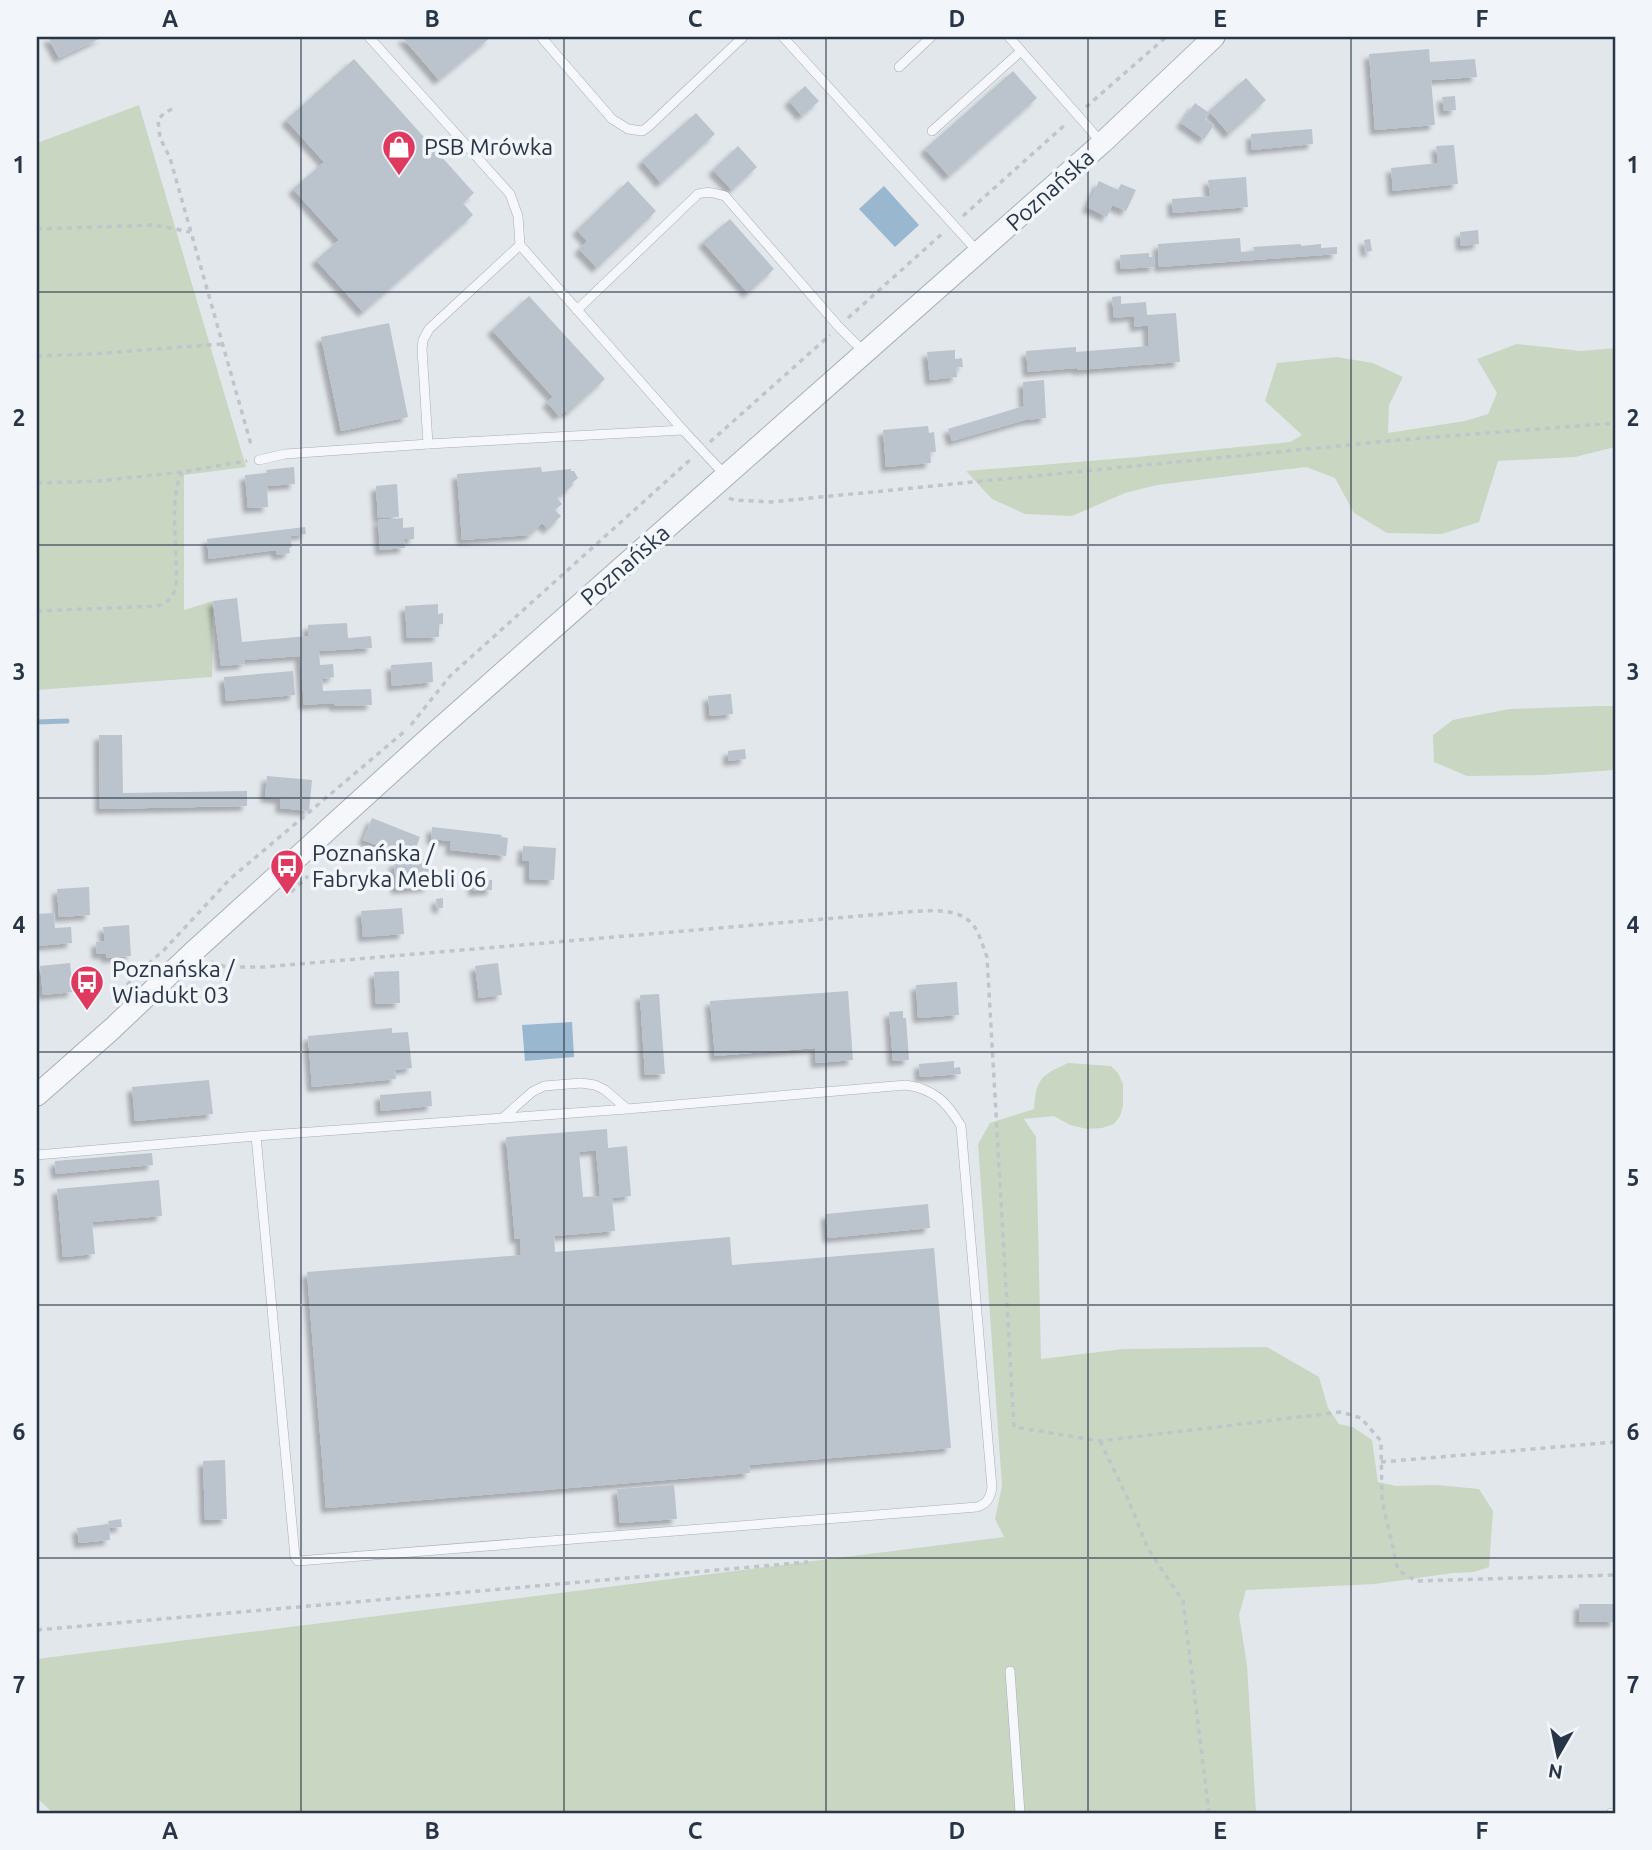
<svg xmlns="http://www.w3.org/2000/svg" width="1652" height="1850" viewBox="0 0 1652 1850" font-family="Ubuntu,sans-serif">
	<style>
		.green { fill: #c9d7c2 }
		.water { fill: #99b8d0 }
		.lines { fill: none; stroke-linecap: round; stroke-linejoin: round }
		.stream { stroke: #99b8d0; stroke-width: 5 }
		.building { fill: #bbc3cc; fill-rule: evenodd; filter: url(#shadow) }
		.service-casing { stroke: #a6aeb7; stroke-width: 10 }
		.tertiary-casing { stroke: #a6aeb7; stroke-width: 23 }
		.path { stroke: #c0c5cb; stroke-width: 3.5; stroke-dasharray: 5 5; stroke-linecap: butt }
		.service { stroke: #f5f7fa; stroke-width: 9 }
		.tertiary { stroke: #f5f7fa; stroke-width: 21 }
		.grid { fill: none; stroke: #283546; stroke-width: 2; stroke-opacity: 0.55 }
		.labels { text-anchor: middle; stroke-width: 7; stroke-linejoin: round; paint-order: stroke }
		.poi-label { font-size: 23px; fill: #283546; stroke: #f2f5f9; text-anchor: start }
		.street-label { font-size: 23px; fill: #283546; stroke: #f2f5f9 }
		.neatline { fill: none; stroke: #283546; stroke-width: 2.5 }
		.grid-label { font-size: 23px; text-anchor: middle; font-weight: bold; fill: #283546 }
	</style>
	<defs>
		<filter id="shadow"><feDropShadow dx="-5" dy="5" stdDeviation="2" flood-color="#0004"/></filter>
	</defs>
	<rect width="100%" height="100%" fill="#e2e7ec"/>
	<g class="green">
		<polygon points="139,105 246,467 184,475 184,610 213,601 212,677 37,690 37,143"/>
		<polygon points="1517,344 1581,351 1615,348 1615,447 1575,457 1498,461 1479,522 1442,534 1387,533 1354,513 1335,478 1306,467 1157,485 1125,493 1072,516 1025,514 992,499 966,471 1137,457 1290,442 1302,435 1265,401 1277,363 1337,357 1373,363 1403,377 1389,405 1388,433 1465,421 1488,414 1497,393 1477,359"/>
		<polygon points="1601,706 1615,706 1615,770 1543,775 1467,776 1434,762 1433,735 1453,720 1509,709"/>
		<path d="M1068,1063L1111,1066L1118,1073L1123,1084V1106L1120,1116L1114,1124L1102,1128L1087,1129L1070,1125L1054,1116L1024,1119L1036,1137L1041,1359L1123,1349L1267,1347L1319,1377L1328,1408L1339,1424L1353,1427L1372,1440L1378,1482L1396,1486L1437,1485L1479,1489L1493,1511L1489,1567L1474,1572L1453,1573L1375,1584L1246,1590L1239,1615L1247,1665L1256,1813H53L37,1798V1659L1004,1537L995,1519L1002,1486L978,1144L990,1123L1034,1109C1036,1079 1041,1075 1068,1063Z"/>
	</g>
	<g class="water">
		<polygon points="884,186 919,225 895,247 859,209"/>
		<polygon points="572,1022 574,1057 525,1061 522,1025"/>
	</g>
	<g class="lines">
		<polyline class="stream" points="37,722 67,721"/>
	</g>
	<g class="building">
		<polygon points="48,37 103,37 59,58"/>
		<polygon points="402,37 491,37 439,80"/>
		<polygon points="1429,49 1430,62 1475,59 1477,77 1431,80 1435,125 1375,130 1369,54"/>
		<polygon points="354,59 474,193 463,203 473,215 363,312 316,260 339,240 293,189 324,162 286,120"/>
		<polygon points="1013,71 1037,98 949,176 925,149"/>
		<polygon points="1246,78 1266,100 1229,134 1209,111"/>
		<polygon points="805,86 819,101 802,116 789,101"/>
		<polygon points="1455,96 1456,110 1444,111 1442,97"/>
		<polygon points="1195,103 1209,113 1205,119 1214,125 1204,139 1181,123"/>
		<polygon points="696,113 715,134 661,183 642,161"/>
		<polygon points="1312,129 1313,144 1252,150 1251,134"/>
		<polygon points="1454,145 1458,184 1393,191 1391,168 1438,163 1436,146"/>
		<polygon points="738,146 757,167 732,190 713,170"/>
		<polygon points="1246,177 1248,207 1173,213 1172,199 1210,196 1208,180"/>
		<polygon points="628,181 656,211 597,268 579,249 587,241 577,230"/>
		<polygon points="1099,181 1118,190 1121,184 1136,190 1126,211 1112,205 1107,217 1087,207"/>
		<polygon points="730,219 774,269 748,293 703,242"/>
		<polygon points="1478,230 1479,244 1461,246 1460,232"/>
		<polygon points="1240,238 1241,252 1254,251 1253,247 1301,244 1301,246 1321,244 1321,248 1337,247 1337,254 1159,267 1158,244"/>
		<polygon points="1370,239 1372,251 1366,252 1364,240"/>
		<polygon points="1149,253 1149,257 1155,257 1155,267 1121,269 1120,255"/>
		<polygon points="529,296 605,379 568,413 565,411 559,416 547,402 553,397 492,330"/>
		<polygon points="1121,296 1121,304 1146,302 1147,315 1176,313 1180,362 1078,370 1077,368 1028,372 1026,351 1076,347 1076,352 1149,346 1148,325 1135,327 1134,316 1114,318 1112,297"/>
		<polygon points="389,323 408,417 341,431 321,337"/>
		<polygon points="955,350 955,359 962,358 963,367 956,367 957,377 930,380 927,352"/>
		<polygon points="1044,380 1046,418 1025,420 952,441 948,429 1024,406 1023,382"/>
		<polygon points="928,426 929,433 934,432 936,452 930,452 931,463 886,467 883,430"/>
		<polygon points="294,467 295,484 267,486 268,507 248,508 245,475 267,473 266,470"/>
		<polygon points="541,467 542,472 571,469 571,471 574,471 578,478 572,483 572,486 557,498 562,504 555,510 561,516 548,529 542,523 530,535 462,540 457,474"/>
		<polygon points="397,484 399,517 378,518 376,486"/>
		<polygon points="403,518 403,528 414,527 414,539 404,539 405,548 380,550 378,520"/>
		<polygon points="305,527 306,534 290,536 292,547 289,548 290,553 277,555 276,550 209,559 207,539"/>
		<polygon points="237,598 242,642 308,636 308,625 347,623 348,638 371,636 372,648 319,651 320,665 333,664 334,677 322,679 323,691 371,689 372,705 334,706 334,703 304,705 300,656 244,660 245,664 221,666 213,601"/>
		<polygon points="438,604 438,614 443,613 443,624 439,624 439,637 407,638 405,606"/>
		<polygon points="432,662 433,682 392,686 391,665"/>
		<polygon points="293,671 295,695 226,701 224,677"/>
		<polygon points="731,694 733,714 710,716 708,696"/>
		<polygon points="99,735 122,735 123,793 247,791 247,806 100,809"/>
		<polygon points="745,749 746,759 728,761 728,751"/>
		<polygon points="267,776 312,780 309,811 280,808 281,799 265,797"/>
		<polygon points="372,818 420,837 412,859 363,840"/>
		<polygon points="432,827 502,835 501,837 508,838 506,856 450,850 451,841 431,839"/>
		<polygon points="523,846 556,848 554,880 529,879 529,861 522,861"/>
		<polygon points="426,859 427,869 436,868 437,878 428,879 429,887 396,889 394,862"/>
		<polygon points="492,880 492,890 473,891 473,881"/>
		<polygon points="89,887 90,915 59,917 57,889"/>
		<polygon points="443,898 443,908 437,908 436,899"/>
		<polygon points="402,908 404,934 363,937 361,911"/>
		<polygon points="54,913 55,928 71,927 72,943 37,946 37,914"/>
		<polygon points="129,925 131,956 106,958 106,954 97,954 96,942 105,941 103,927"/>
		<polygon points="70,963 73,992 43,995 40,966"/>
		<polygon points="498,963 502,995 479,998 475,966"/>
		<polygon points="399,971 400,1003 376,1004 374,972"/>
		<polygon points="957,982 959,1015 918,1018 916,985"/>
		<polygon points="848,991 853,1060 816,1063 815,1048 715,1056 710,1001"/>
		<polygon points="659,994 665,1074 645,1075 640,995"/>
		<polygon points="903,1011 903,1018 906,1018 909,1060 893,1061 889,1012"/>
		<polygon points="392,1028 392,1033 408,1032 412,1068 395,1070 396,1079 312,1087 308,1036"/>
		<polygon points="954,1061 954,1068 960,1067 961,1074 920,1077 919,1064"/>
		<polygon points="209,1080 213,1114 135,1121 132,1087"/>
		<polygon points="431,1091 432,1106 381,1111 380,1095"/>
		<path d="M607,1129L608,1148L627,1146L631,1196L612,1198L615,1231L554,1236L555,1252L730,1237L732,1265L934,1248L951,1448L749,1465L750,1473L326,1508L307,1272L521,1255L520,1238L515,1239L506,1137ZM596,1150L600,1196L583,1197L579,1152Z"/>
		<polygon points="152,1153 153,1165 56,1174 55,1161"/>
		<polygon points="159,1180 162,1216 92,1222 95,1254 63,1257 57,1189"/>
		<polygon points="928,1204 930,1228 828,1238 826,1214"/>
		<polygon points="225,1460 227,1519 205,1520 203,1461"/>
		<polygon points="674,1485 677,1519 620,1523 617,1489"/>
		<polygon points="121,1519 122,1527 109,1528 110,1540 79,1543 77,1528 109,1524 108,1521"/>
		<rect x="1579" y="1604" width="36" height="18"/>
	</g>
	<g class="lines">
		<g class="service-casing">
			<g id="service">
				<polyline points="369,37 510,194 518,216 520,245 683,430"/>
				<polyline points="541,37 612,119 628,129 642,131 648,127 743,37"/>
				<polyline points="783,37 979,253"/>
				<polyline points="1009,37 1102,143"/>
				<polyline points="899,67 931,37"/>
				<polyline points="932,131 1021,51"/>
				<path d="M577,310L698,194C708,191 715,193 725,196L839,327L864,352"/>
				<polyline points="428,444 422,349 423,340 429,329 520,245"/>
				<polyline points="259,460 285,454 428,444 683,430 726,476"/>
				<polyline points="505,1116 532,1092 544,1086 581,1083 595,1085 605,1090 626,1108"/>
				<path d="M37,1155L256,1136L627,1109L906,1085C934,1089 947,1102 961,1126L992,1488C990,1498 987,1504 977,1507L298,1561L295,1557L256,1136"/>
				<polyline points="1010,1671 1020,1813"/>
				<polyline points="1611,1813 1615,1813"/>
			</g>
		</g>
		<g class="tertiary-casing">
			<polyline id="tertiary" points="37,1095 113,1028 192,953 430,737 1102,143 1214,37"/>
		</g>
		<g class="path">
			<polyline points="1086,107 1166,37"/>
			<polyline points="172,109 164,113 158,120 160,138 170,158 252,448"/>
			<polyline points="963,216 1067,123"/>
			<polyline points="37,229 155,225 190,232"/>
			<polyline points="848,318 944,232"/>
			<polyline points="37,356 91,354 222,344"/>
			<polyline points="710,442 830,335"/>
			<polyline points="37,483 99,481 182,472 247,461"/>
			<polyline points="729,498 734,500 771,502 1398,440 1615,423"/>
			<path d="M37,611L158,606C165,603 171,600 174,592C178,583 176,570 176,560C176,532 170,498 182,472"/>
			<polyline points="411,725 450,676 691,459"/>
			<polyline points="291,892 308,876"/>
			<path d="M211,962L226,967H264L906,912C927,911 959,906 974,926C980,935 983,947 987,957L1014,1427L1100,1441L1341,1412L1361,1418L1381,1441L1382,1500L1398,1570L1416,1581L1615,1575"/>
			<polyline points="127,985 138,973 164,950 230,879 405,731"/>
			<polyline points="1100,1441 1128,1499 1148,1549 1183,1601 1209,1813"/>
			<polyline points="1381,1462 1615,1442"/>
			<polyline points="37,1630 808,1562"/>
		</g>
		<use href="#service" class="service"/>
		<use href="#tertiary" class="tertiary"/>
	</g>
	<path class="grid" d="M301,37V1813M564,37V1813M826,37V1813M1088,37V1813M1351,37V1813M37,292H1615M37,545H1615M37,798H1615M37,1052H1615M37,1305H1615M37,1558H1615"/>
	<defs>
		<g id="shop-pin" transform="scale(1.75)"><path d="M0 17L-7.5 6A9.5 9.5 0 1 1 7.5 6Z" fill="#de3a5f" stroke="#f2f5f9"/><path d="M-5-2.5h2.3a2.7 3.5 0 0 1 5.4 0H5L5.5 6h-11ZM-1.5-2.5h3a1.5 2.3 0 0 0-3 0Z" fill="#fff"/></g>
		<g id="bus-pin" transform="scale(1.75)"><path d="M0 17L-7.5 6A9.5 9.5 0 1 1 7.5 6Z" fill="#de3a5f" stroke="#f2f5f9"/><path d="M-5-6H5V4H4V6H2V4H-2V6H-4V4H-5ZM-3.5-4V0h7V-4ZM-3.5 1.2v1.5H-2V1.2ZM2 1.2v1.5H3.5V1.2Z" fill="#fff"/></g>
	</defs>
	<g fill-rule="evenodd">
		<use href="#shop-pin" x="399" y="147"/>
		<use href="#bus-pin" x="287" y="866"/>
		<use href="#bus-pin" x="87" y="982"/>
	</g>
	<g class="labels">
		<g class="poi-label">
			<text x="424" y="155">PSB Mrówka</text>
			<text x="312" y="861">Poznańska /<tspan x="312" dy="26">Fabryka Mebli 06</tspan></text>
			<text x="112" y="977">Poznańska /<tspan x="112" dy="26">Wiadukt 03</tspan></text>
		</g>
		<g class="street-label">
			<text transform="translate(1050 190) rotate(-42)" y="8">Poznańska</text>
			<text transform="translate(625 565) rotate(-41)" y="8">Poznańska</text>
		</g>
	</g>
	<rect width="1652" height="1850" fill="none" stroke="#f2f5f9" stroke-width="77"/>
	<g transform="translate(1558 1755) rotate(189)" stroke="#f2f5f9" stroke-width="5" paint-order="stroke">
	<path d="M0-5L12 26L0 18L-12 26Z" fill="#283546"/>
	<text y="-10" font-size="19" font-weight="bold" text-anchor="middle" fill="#283546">N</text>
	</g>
	<rect x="38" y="38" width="1576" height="1774" class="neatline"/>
	<g class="grid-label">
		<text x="170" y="27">A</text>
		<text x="432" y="27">B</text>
		<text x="695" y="27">C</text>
		<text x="957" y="27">D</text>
		<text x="1220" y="27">E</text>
		<text x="1482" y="27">F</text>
		<text x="19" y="173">1</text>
		<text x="1633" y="173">1</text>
		<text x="19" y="426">2</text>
		<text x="1633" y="426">2</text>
		<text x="19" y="680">3</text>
		<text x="1633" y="680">3</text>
		<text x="19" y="933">4</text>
		<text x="1633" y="933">4</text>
		<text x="19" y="1186">5</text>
		<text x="1633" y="1186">5</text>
		<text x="19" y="1440">6</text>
		<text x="1633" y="1440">6</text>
		<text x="19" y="1693">7</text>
		<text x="1633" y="1693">7</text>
		<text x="170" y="1839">A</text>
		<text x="432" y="1839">B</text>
		<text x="695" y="1839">C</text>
		<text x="957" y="1839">D</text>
		<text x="1220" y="1839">E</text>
		<text x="1482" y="1839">F</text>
	</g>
</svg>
